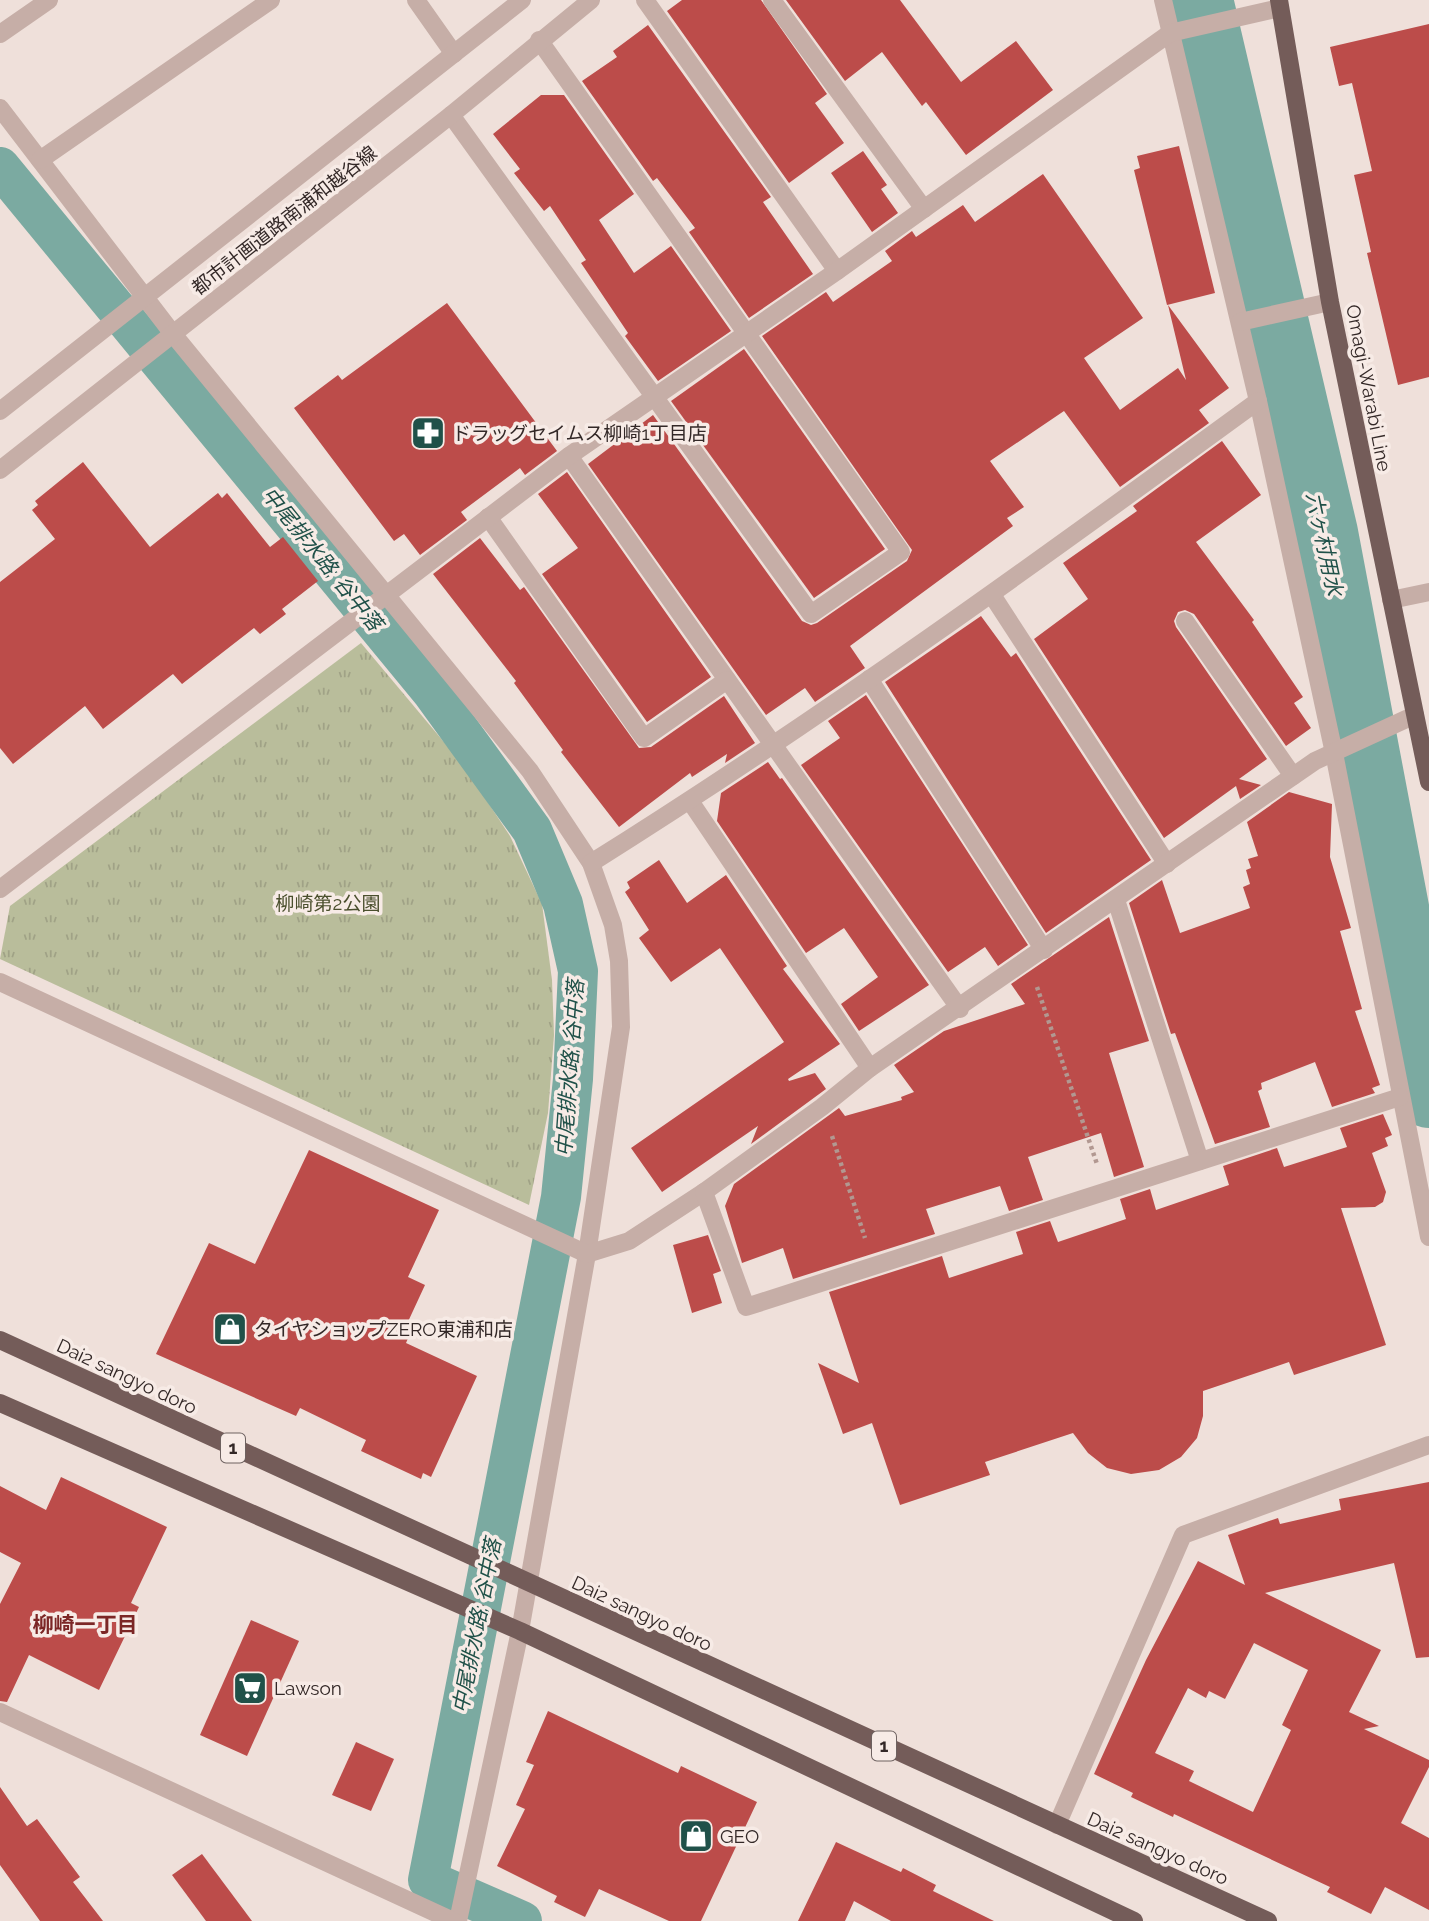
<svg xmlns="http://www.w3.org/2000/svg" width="1429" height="1921" viewBox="0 0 1429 1921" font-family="Raleway,'Noto Sans JP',sans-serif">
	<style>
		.park { fill: url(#park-tufts) }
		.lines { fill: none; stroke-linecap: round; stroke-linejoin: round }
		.canal { stroke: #7baaa1; stroke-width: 40 }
		.river { stroke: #7baaa1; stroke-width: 70 }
		.building { fill: #bc4c4a; fill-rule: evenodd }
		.path { stroke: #b29891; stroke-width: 4.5; stroke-dasharray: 3.5 3.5; stroke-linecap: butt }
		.minor { stroke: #c6aea7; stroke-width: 18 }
		.major { stroke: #745c59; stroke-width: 18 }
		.labels { text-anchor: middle; stroke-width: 7; stroke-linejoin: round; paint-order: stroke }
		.shield { fill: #f7ebe6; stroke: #6e6260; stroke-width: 2 }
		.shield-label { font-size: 18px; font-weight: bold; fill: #332827 }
		.street-label { font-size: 19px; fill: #332827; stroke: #f7ebe6 }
		.poi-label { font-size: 19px; fill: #332827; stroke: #f7ebe6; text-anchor: start }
		.park-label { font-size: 19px; fill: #4a4f2d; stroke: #f7ebe6 }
		.water-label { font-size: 21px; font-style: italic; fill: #205149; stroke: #f7ebe6 }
		.neighbourhood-label { font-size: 21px; font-weight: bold; fill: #7c2726; stroke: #f7ebe6 }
	</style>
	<defs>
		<pattern id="park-tufts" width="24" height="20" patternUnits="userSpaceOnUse" patternTransform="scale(1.75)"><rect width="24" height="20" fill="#b9bd9b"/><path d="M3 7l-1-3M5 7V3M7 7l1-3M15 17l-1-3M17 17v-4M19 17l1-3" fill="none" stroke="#a0a286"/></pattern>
	</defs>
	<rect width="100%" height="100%" fill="#efe0da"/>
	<polygon class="park" points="361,643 464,766 510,836 542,904 552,980 554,1035 548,1113 529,1205 0,959 10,906"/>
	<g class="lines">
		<polyline class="canal" points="0,167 432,692 532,830 563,904 578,971 573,1079 561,1197 428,1880 522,1921"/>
		<polyline class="river" points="1198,0 1323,533 1429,1093"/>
	</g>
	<g class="building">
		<polygon points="682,0 761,0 827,94 815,103 844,143 789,183 667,11"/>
		<polygon points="786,0 900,0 961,82 1016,41 1053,90 966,155 926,102 922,106 882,52 845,81"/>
		<polygon points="1429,24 1429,377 1398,385 1367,253 1371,252 1354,175 1372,171 1352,83 1339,86 1330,47"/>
		<polygon points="648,25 771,197 763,202 813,274 749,318 689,232 695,228 657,178 653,181 582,81 617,57 613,51"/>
		<polygon points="541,95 564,95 634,194 599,220 634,273 671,246 731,331 658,381 625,336 628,333 581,263 586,260 550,206 544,211 514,173 520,169 493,134"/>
		<polygon points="1179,146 1215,293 1167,305 1134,170 1140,168 1137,156"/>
		<polygon points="863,151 887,185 881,189 898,213 872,232 831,173"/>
		<polygon points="1043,174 1143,318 1084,358 1120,410 1178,368 1186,380 1168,305 1229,388 1199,410 1209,423 1120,487 1064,411 990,461 1024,507 1007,518 1013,526 850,646 865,668 815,702 805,688 766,715 588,464 653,415 802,621 811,625 817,623 907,561 912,550 762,336 826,292 833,302 892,261 885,251 912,231 916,237 963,205 975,222"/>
		<polygon points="447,303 557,451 525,475 520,468 461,512 467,520 420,555 404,534 394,541 294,408 338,375 342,380"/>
		<polygon points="744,349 885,549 814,598 671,401"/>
		<polygon points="1222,441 1261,495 1196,542 1254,620 1252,622 1303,697 1294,703 1311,728 1286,746 1194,614 1185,610 1178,612 1174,621 1176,627 1267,759 1239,779 1261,785 1240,799 1236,786 1164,838 1034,639 1088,599 1063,563 1137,511 1133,506"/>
		<polygon points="83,462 150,547 218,493 222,498 227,493 270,547 283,537 318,581 282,609 286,614 260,634 254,628 182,684 173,674 103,729 85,706 13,764 0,748 0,582 55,539 32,510 38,505 35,501"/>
		<polygon points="567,472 711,677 647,722 542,574 578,548 538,494"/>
		<polygon points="480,538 520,590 524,587 639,748 651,747 724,696 755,743 725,763 727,754 692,777 690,773 619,827 561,752 563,750 514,683 516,681 433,574"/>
		<polygon points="981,616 1011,657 1016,653 1151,860 1046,933 885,682"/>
		<polygon points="866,695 1028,945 998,966 985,947 948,972 801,765 840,738 828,721"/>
		<polygon points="768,762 780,779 782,778 929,985 859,1031 841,1004 878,977 844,928 806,953 717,821 721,793"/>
		<polygon points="1289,792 1332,804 1330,857 1351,928 1340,931 1362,1009 1355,1011 1380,1085 1372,1088 1375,1093 1332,1107 1315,1062 1261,1083 1262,1089 1258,1091 1270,1127 1215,1144 1175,1033 1171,1034 1129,903 1162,880 1180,933 1250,908 1243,887 1250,884 1246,870 1251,868 1248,859 1258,856 1247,822"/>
		<polygon points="659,860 687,903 726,875 787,966 783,969 840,1044 788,1079 789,1081 815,1073 826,1089 751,1144 758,1126 662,1192 631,1148 784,1042 720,948 671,982 639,938 649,930 625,892 630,888 627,882"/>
		<polygon points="1109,917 1149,1041 1109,1053 1144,1167 1114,1177 1101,1133 1028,1157 1043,1200 1009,1211 1000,1186 926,1209 935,1234 793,1279 783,1248 742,1263 725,1206 734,1184 839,1108 845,1116 902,1100 901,1097 914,1092 894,1065 944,1031 1025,1004 1011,984"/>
		<polygon points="1383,1114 1392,1135 1385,1138 1388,1146 1372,1153 1386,1192 1383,1202 1375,1207 1341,1208 1386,1345 1294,1375 1289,1362 1203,1391 1203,1416 1197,1438 1181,1457 1159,1470 1131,1474 1107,1468 1088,1453 1073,1433 985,1462 990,1475 900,1505 872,1423 843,1434 818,1363 859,1383 829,1292 942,1256 949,1278 1023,1254 1016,1232 1050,1221 1058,1242 1126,1219 1120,1199 1150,1189 1156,1210 1229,1185 1223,1166 1277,1148 1284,1167 1347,1147 1340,1128"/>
		<polygon points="309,1150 439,1210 408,1277 425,1285 406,1326 412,1329 406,1343 477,1376 431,1477 423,1473 421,1479 361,1451 366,1440 300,1408 296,1416 156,1354 209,1243 255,1264"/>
		<polygon points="708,1235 721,1271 713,1274 722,1303 692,1313 673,1245"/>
		<polygon points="61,1477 167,1527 131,1603 139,1607 99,1690 29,1655 7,1702 0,1701 0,1604 21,1563 0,1552 0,1486 46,1510"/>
		<path d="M1429,1482V1657L1416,1658L1394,1563L1265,1593L1381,1650L1349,1712L1379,1726L1364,1729L1429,1760V1767L1401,1823L1429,1838V1910L1385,1887L1371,1914L1327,1892L1330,1887L1174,1814L1173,1817L1131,1797L1133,1793L1094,1774L1146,1660L1198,1561L1245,1585L1228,1535L1278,1518L1280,1524L1341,1510L1339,1499ZM1254,1643L1308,1670L1282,1725L1291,1730L1253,1812L1189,1781L1194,1771L1155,1753L1188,1688L1206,1698L1209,1691L1225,1699Z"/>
		<polygon points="251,1620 299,1641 247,1756 200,1735"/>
		<polygon points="548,1711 678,1773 681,1766 757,1802 701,1921 669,1921 599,1889 585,1917 554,1902 557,1896 497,1866 525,1809 516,1805 534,1765 526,1762"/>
		<polygon points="356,1742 394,1759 371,1811 332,1795"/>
		<polygon points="0,1787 27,1826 37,1819 80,1877 73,1882 103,1921 40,1921 0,1865"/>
		<polygon points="836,1842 901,1872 903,1868 936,1885 933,1891 994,1921 891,1921 854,1901 845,1921 798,1921"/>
		<polygon points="202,1854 252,1921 206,1921 172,1875"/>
	</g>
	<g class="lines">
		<g class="path">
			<polyline points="1037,987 1097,1164"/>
			<polyline points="832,1136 865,1238"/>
		</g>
		<g class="minor">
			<polyline points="416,0 454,54"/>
			<polyline points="645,0 837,271"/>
			<polyline points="772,0 924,209"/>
			<polyline points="1163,0 1258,401 1334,753 1429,1237"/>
			<polyline points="0,34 49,0"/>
			<polyline points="0,108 173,334 530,771 591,863 613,925 619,961 621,1027 587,1254 520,1631 458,1921"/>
			<polyline points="451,115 811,614 901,552 539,40"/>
			<polyline points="40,160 271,0"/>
			<polyline points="1240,322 1330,302"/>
			<polyline points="0,411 522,0"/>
			<polyline points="569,456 960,1009"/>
			<polyline points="0,470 451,115 591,0"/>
			<polyline points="488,517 644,738 727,680"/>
			<polyline points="992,595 1167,864"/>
			<polyline points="1391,600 1429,592"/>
			<polyline points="1185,621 1293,776"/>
			<polyline points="869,679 1044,950"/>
			<polyline points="690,801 870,1068"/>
			<path d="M591,863C821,719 1040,560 1258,401"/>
			<polyline points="0,889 569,456 837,271 1170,33 1280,8"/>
			<polyline points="1116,900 1200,1161"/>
			<polyline points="0,982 587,1254 629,1241 704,1192 822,1107 870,1068 1315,761 1415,715"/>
			<polyline points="704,1192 746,1307 1400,1097"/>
			<polyline points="0,1712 453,1921"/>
			<polyline points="1057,1825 1183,1535 1429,1445"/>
		</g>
		<g class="major">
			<polyline points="1279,0 1330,302 1429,782"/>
			<polyline points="0,1340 1268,1921"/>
			<polyline points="0,1403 520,1631 1134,1921"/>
		</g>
	</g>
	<defs>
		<g id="pharmacy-square" transform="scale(1.75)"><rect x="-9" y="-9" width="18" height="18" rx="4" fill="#205149" stroke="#f7ebe6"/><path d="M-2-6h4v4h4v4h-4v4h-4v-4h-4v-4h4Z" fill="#fff"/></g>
		<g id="shop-square" transform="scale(1.75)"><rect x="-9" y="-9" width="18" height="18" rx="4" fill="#205149" stroke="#f7ebe6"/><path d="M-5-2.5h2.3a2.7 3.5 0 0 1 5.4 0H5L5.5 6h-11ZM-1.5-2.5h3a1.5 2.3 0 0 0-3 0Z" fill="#fff"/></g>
		<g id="supermarket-square" transform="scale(1.75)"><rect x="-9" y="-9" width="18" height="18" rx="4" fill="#205149" stroke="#f7ebe6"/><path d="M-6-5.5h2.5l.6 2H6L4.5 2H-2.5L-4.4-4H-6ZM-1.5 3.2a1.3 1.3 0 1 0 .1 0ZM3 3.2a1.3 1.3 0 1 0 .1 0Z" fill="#fff"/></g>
	</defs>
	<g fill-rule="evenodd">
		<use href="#pharmacy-square" x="428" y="433"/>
		<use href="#shop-square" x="230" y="1329"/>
		<use href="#supermarket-square" x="250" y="1688"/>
		<use href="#shop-square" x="696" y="1836"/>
	</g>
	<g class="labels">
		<g class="shield">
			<rect x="221" y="1433.5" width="24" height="29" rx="5"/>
			<rect x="872" y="1731.5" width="24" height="29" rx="5"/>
		</g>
		<g class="shield-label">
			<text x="233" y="1454">1</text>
			<text x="884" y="1752">1</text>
		</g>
		<g class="street-label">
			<text transform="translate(284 220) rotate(-38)" y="7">都市計画道路南浦和越谷線</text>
			<text transform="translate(1369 388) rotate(79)" y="7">Omagi-Warabi Line</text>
			<text transform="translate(127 1376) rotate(25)" y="7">Dai2 sangyo doro</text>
			<text transform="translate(642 1613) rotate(25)" y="7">Dai2 sangyo doro</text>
			<text transform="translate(1158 1848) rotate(24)" y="7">Dai2 sangyo doro</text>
		</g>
		<g class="poi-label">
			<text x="452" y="440">ドラッグセイムス柳崎1丁目店</text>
			<text x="254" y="1336">タイヤショップZERO東浦和店</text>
			<text x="274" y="1695">Lawson</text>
			<text x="720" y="1843">GEO</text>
		</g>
		<g class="park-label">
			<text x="328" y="910">柳崎第2公園</text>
		</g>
		<g class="water-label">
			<text transform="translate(1324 544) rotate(78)" y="7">六ヶ村用水</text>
			<text transform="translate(322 559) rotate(51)" y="7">中尾排水路; 谷中落</text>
			<text transform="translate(570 1068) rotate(-86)" y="7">中尾排水路; 谷中落</text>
			<text transform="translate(477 1626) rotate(-79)" y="7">中尾排水路; 谷中落</text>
		</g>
		<g class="neighbourhood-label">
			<text x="85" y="1632">柳崎一丁目</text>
		</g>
	</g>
</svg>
